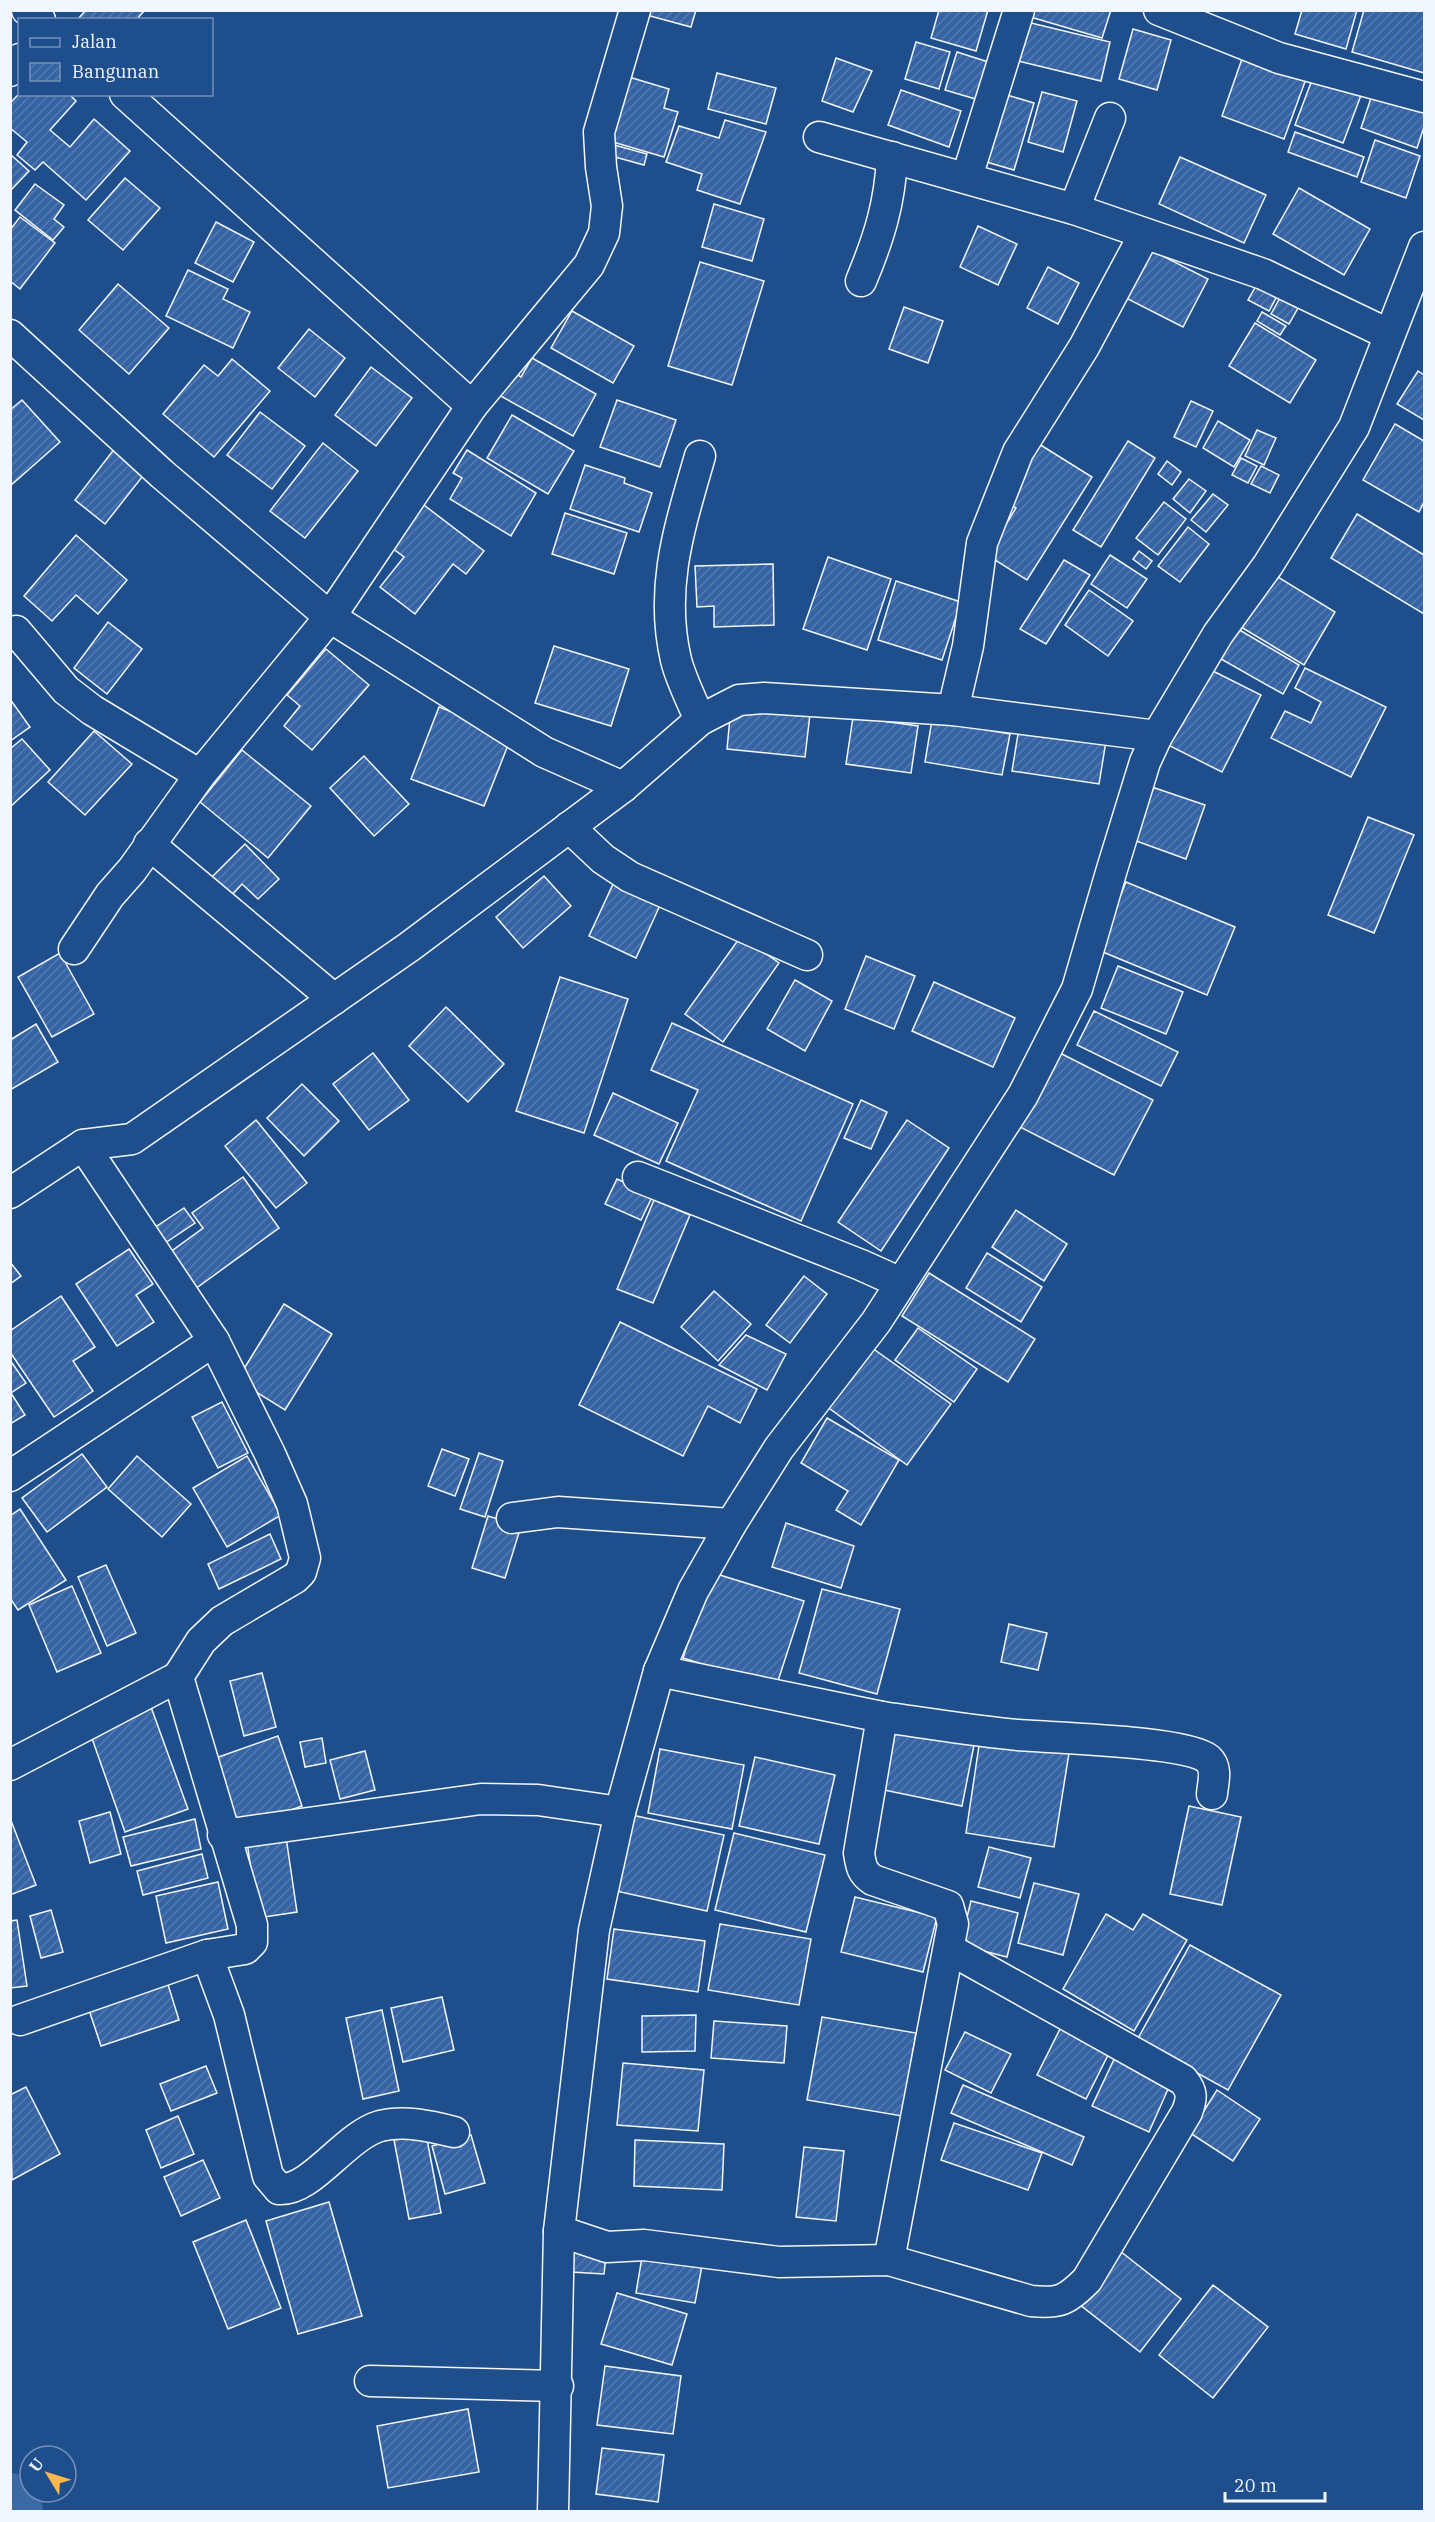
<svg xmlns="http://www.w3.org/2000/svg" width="1435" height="2522" viewBox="0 0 1435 2522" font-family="'IBM Plex Serif',serif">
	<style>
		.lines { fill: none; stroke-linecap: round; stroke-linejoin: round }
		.river { stroke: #3b69a3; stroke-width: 60 }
		.building { fill: url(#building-hatch); stroke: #f2f6ff; stroke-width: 1.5 }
		.minor-casing { stroke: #f2f6ff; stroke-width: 33 }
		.minor { stroke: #1f4e8c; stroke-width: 30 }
	</style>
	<defs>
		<pattern id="building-hatch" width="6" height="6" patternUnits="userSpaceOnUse" patternTransform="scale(1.5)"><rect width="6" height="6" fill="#3563a3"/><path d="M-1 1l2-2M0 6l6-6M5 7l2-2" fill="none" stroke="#537ab1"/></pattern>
	</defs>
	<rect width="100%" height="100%" fill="#1f4e8c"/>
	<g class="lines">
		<polyline class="river" points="10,2503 13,2512"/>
	</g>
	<g class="building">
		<polygon points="86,10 145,10 136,20 77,20"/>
		<polygon points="640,10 696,10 691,27 639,13"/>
		<polygon points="939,10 988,10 976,51 931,38"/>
		<polygon points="1028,10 1111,10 1102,38 1027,16"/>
		<polygon points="1302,10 1357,10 1346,49 1295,34"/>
		<polygon points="1364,10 1424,10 1424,73 1352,52"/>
		<polygon points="1027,22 1110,42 1101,81 1018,61"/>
		<polygon points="1133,29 1171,40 1157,90 1119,79"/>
		<polygon points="916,42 950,52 939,89 905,79"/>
		<polygon points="957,52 1001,66 989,103 945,90"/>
		<polygon points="1243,56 1306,79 1284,139 1222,116"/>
		<polygon points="836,58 872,71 853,112 822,101"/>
		<polygon points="1315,72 1363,90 1343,143 1295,125"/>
		<polygon points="717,73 776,88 766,124 708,109"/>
		<polygon points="629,77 669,89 664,108 678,112 664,157 606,140"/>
		<polygon points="901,90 961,111 949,147 888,125"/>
		<polygon points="997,92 1034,103 1014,170 976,159"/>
		<polygon points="1042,92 1077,101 1063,152 1028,142"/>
		<polygon points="20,93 69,94 76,101 50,130 70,147 94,119 130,151 86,200 43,162 35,170 17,155 27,142 10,128 10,103"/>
		<polygon points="1372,95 1424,113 1424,127 1417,148 1361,128"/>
		<polygon points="725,120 766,132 740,204 697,190 702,174 666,162 679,126 719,138"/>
		<polygon points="1295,132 1364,157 1357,177 1288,152"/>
		<polygon points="1375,140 1420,156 1406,198 1361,182"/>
		<polygon points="607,143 647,154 644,165 604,154"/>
		<polygon points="10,154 29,171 10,191"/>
		<polygon points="1180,157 1266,195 1244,243 1159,204"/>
		<polygon points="125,178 160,208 123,250 88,220"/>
		<polygon points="35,184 64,205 54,219 64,227 53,240 15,210"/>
		<polygon points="1299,188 1370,229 1344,275 1273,234"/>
		<polygon points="714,204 764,219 752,261 702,247"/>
		<polygon points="20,217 55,243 20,289 10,281 10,230"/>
		<polygon points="216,222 254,242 233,282 195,263"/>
		<polygon points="978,226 1017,244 998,285 960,267"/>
		<polygon points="1145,247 1208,279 1183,327 1120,295"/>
		<polygon points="700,262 764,281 732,385 668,366"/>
		<polygon points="1048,267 1079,283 1058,324 1027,308"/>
		<polygon points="188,270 228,289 223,299 250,312 233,348 166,316"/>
		<polygon points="1261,277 1281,289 1269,311 1248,300"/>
		<polygon points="118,284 169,328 129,374 79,330"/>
		<polygon points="1280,298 1298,308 1289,324 1271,314"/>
		<polygon points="904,307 943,321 928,363 889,349"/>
		<polygon points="572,311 634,346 613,383 551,348"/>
		<polygon points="1262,312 1286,326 1280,335 1257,321"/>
		<polygon points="1255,323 1316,360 1290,403 1229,366"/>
		<polygon points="309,329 345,358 315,397 278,368"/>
		<polygon points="532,358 596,394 573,436 497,394 510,370 521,377"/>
		<polygon points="232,359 270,391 214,457 163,414 204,365 218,376"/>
		<polygon points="371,367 412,398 376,446 335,415"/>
		<polygon points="1418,371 1424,375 1424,420 1397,404"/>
		<polygon points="22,400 60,442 10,486 10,410"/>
		<polygon points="617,400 676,420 660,467 600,447"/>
		<polygon points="1191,401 1213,411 1196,447 1174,437"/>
		<polygon points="260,412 305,446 272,489 227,455"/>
		<polygon points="512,415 574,451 548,494 487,458"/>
		<polygon points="1218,421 1250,440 1234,467 1203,448"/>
		<polygon points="1395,424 1424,441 1424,502 1419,512 1363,480"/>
		<polygon points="1257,430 1276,438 1264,465 1245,456"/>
		<polygon points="1128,441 1155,458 1101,547 1073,530"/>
		<polygon points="323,443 358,471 305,538 270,511"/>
		<polygon points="1039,444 1092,477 1027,580 987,555 1016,508 1004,501"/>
		<polygon points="115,448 146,472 105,524 75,500"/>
		<polygon points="467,450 536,493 511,536 450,499 462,478 453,473"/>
		<polygon points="1241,458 1257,466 1248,483 1232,475"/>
		<polygon points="1167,461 1181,472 1172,485 1158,474"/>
		<polygon points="585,465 625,478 624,483 652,493 639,532 570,509"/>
		<polygon points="1261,466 1279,475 1270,493 1251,484"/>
		<polygon points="1189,479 1206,491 1190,513 1173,499"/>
		<polygon points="1213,494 1228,505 1206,532 1191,520"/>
		<polygon points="420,502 484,551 466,574 453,564 415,614 380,587 404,557 388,545"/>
		<polygon points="1164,502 1186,519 1158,555 1136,538"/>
		<polygon points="565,513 627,533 614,574 552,554"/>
		<polygon points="1357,514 1424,555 1424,614 1331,558"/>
		<polygon points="1188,527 1209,544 1180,582 1158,566"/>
		<polygon points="76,535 127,580 98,614 76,595 52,621 24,596"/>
		<polygon points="1139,551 1152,561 1146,569 1133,559"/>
		<polygon points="1110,555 1147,579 1127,608 1091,584"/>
		<polygon points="828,557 891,579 867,650 803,629"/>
		<polygon points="1064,560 1090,575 1046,644 1020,629"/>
		<polygon points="773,564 774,625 714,627 714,606 697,607 695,566"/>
		<polygon points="1268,571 1335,612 1304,665 1236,624"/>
		<polygon points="896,581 961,602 942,660 878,640"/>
		<polygon points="1089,590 1133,621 1108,656 1065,625"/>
		<polygon points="108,622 142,649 107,694 74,668"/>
		<polygon points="1231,625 1299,665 1283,694 1214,655"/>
		<polygon points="554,646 629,669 611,726 535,703"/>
		<polygon points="326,649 369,685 312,750 284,726 300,706 287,695"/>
		<polygon points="1207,668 1261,695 1222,772 1168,745"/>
		<polygon points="1305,668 1386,707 1351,777 1271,738 1285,711 1311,723 1321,702 1295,688"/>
		<polygon points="10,699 30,727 10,741"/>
		<polygon points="439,707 512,735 484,806 411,779"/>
		<polygon points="731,707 810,714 805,757 727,749"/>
		<polygon points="853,717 918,726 911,773 846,764"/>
		<polygon points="932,720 1010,734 1002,775 925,762"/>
		<polygon points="1019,728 1106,741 1099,784 1012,771"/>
		<polygon points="94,731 132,764 85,815 48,782"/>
		<polygon points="22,739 50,770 10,807 10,749"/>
		<polygon points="242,750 311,806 268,858 200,802"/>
		<polygon points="364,756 409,804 374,836 330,788"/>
		<polygon points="1146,785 1205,805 1186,859 1128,838"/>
		<polygon points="1368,817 1414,835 1374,933 1328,915"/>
		<polygon points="245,844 279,879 258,899 242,884 231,896 212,877"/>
		<polygon points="544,876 571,906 523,948 496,917"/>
		<polygon points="614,882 661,903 636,958 589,936"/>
		<polygon points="1126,882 1235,927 1207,995 1098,950"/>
		<polygon points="741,936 779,963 723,1042 685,1014"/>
		<polygon points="60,953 94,1014 52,1037 18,977"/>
		<polygon points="866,956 915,976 894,1029 845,1009"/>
		<polygon points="1118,966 1183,992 1166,1034 1101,1008"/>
		<polygon points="560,977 628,999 584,1133 516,1111"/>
		<polygon points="795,980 832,1001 805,1051 767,1029"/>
		<polygon points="934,982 1015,1018 993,1067 912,1031"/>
		<polygon points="446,1007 504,1064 468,1102 409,1046"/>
		<polygon points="1094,1011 1178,1052 1161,1086 1077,1045"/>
		<polygon points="672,1023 853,1104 801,1221 666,1161 698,1090 651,1070"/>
		<polygon points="36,1024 58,1062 10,1090 10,1040"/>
		<polygon points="1056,1051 1153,1100 1114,1175 1018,1126"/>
		<polygon points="373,1053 409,1100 369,1130 333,1084"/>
		<polygon points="302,1084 339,1121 304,1156 267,1118"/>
		<polygon points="613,1093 678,1123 659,1164 594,1135"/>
		<polygon points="861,1100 887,1112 871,1149 844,1138"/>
		<polygon points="256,1120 307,1183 276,1208 225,1146"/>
		<polygon points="907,1120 949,1148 881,1251 838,1222"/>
		<polygon points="243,1177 279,1228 191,1292 165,1256 203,1228 192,1213"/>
		<polygon points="617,1179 653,1195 641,1220 605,1204"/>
		<polygon points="654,1200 690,1215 653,1303 617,1289"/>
		<polygon points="184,1208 195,1223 162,1245 151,1230"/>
		<polygon points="1016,1210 1067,1244 1044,1281 992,1247"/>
		<polygon points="129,1249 153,1284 136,1295 154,1322 117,1346 76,1284"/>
		<polygon points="987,1253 1042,1287 1021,1322 966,1288"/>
		<polygon points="10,1262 21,1276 10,1284"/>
		<polygon points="929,1273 1035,1339 1008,1382 902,1316"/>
		<polygon points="804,1276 827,1294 790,1343 766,1325"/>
		<polygon points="714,1291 751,1324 718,1361 681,1327"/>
		<polygon points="61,1296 95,1347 73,1361 93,1391 54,1417 10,1352 10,1331"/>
		<polygon points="284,1304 332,1334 285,1410 237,1380"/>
		<polygon points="620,1322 757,1389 740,1423 708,1406 683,1456 579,1405"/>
		<polygon points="918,1328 977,1369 954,1402 895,1360"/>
		<polygon points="746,1335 786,1354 767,1390 719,1365"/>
		<polygon points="865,1343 951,1404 907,1465 822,1403"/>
		<polygon points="10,1360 26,1383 11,1393 25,1415 10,1424"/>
		<polygon points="222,1402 248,1453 218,1468 192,1417"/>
		<polygon points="827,1418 899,1460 861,1525 836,1510 848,1491 801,1463"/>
		<polygon points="442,1449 469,1459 455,1496 428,1486"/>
		<polygon points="479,1453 503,1461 485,1517 460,1509"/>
		<polygon points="82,1454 107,1487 47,1532 22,1498"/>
		<polygon points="137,1456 191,1504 162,1537 108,1489"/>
		<polygon points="247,1456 281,1515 227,1547 193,1488"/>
		<polygon points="20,1509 66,1580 18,1610 10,1598 10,1516"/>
		<polygon points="488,1516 521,1526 505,1578 472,1568"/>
		<polygon points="786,1523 854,1546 841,1588 772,1567"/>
		<polygon points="270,1534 281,1559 219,1589 208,1564"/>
		<polygon points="106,1565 136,1633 107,1646 78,1577"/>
		<polygon points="710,1572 804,1601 776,1687 683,1658"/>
		<polygon points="72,1586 101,1653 57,1672 29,1605"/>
		<polygon points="822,1589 900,1609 877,1694 799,1673"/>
		<polygon points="1009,1624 1047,1633 1038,1670 1001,1662"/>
		<polygon points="262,1673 276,1727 244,1736 230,1681"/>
		<polygon points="151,1707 188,1809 125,1832 89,1730"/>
		<polygon points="891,1729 974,1745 962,1806 879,1789"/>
		<polygon points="278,1736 302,1806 237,1829 213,1759"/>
		<polygon points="322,1738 326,1763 305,1767 300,1742"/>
		<polygon points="980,1739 1069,1753 1054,1847 966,1833"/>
		<polygon points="660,1749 744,1765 732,1829 648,1813"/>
		<polygon points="365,1751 375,1790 340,1799 330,1760"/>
		<polygon points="755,1757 835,1775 819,1844 739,1826"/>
		<polygon points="1189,1806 1241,1817 1222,1905 1170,1894"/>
		<polygon points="110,1812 121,1854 90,1863 79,1821"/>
		<polygon points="632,1815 724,1835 707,1911 616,1891"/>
		<polygon points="10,1818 36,1885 10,1895"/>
		<polygon points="195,1819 201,1849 131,1866 123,1837"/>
		<polygon points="734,1833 825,1855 806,1932 715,1910"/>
		<polygon points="286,1837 297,1912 258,1918 247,1842"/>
		<polygon points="989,1847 1031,1858 1020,1898 978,1887"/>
		<polygon points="202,1854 208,1878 143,1895 137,1871"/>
		<polygon points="218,1882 228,1929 166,1943 156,1896"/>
		<polygon points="1034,1883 1079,1894 1063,1955 1018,1943"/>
		<polygon points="855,1897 937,1917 923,1972 841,1952"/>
		<polygon points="971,1901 1018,1913 1007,1957 960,1945"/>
		<polygon points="51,1910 63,1952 41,1958 30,1916"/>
		<polygon points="1106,1914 1133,1930 1143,1914 1187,1940 1134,2031 1063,1989"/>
		<polygon points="17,1920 27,1986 10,1988 10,1921"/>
		<polygon points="720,1924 811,1939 799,2005 708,1990"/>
		<polygon points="614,1929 705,1941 698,1992 607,1979"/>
		<polygon points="1190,1945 1281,1995 1228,2090 1137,2040"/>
		<polygon points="166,1978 179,2020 101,2046 87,2004"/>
		<polygon points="442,1997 454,2050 403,2062 391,2008"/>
		<polygon points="382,2010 399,2091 363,2099 346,2018"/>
		<polygon points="696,2015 695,2051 642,2052 642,2016"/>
		<polygon points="822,2017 916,2033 902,2116 807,2100"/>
		<polygon points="714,2021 787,2026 784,2063 711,2058"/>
		<polygon points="1062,2025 1111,2049 1086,2099 1037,2075"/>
		<polygon points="965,2032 1011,2054 991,2093 945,2070"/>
		<polygon points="1117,2053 1173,2078 1149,2132 1092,2106"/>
		<polygon points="623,2063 704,2070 698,2131 617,2125"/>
		<polygon points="206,2066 217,2093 171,2111 160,2084"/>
		<polygon points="963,2085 1084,2137 1072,2165 951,2113"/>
		<polygon points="26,2087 60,2154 12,2180 10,2095"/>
		<polygon points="1217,2090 1260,2119 1233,2161 1190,2133"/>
		<polygon points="178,2116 194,2154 161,2168 146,2130"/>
		<polygon points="954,2123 1042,2153 1028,2190 941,2160"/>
		<polygon points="426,2134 441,2213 409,2219 394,2140"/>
		<polygon points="471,2135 485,2183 445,2194 432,2146"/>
		<polygon points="635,2140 724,2144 722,2190 634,2186"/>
		<polygon points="804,2147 844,2151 836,2221 796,2217"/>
		<polygon points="203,2160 220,2198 181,2216 164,2177"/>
		<polygon points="329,2202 362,2316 298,2334 266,2221"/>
		<polygon points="246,2220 281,2308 228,2329 193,2242"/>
		<polygon points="573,2244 607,2247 604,2274 571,2272"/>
		<polygon points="644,2245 704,2255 695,2303 636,2293"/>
		<polygon points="1120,2251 1181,2299 1140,2352 1079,2304"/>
		<polygon points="1213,2285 1268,2327 1213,2398 1159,2355"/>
		<polygon points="617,2293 687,2314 672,2365 601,2344"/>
		<polygon points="605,2366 681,2376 673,2434 597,2425"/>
		<polygon points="468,2409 479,2472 388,2488 377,2426"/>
		<polygon points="602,2448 664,2455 658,2502 596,2494"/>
	</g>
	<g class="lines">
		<g class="minor-casing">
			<g id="minor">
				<polyline points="27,10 40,20"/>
				<polyline points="1159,10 1279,58 1424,97"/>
				<polyline points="10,71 20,59"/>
				<polyline points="125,94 472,406"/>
				<polyline points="819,137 1074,209 1263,274 1388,334"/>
				<polyline points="967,177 1019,10"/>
				<polyline points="1074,209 1110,118"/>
				<path d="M861,281C879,238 890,203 892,157"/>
				<polyline points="10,335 162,474 330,617 544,752 623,787"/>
				<polyline points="16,631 66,690 92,710 200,775"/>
				<polyline points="953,710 968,646 982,543 1018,452 1084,347 1144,235"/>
				<path d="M700,720C692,701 681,680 676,660C659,587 680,526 700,456"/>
				<polyline points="569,827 603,859 630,877 807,955"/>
				<polyline points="149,844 334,999"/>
				<polyline points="74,949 110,895 132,870 200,775 330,617 472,406 589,265 604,233 607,206 601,167 599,132 635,10"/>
				<path d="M83,1145L214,1341L270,1454L292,1504L305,1558L301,1572L295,1578L222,1621L201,1641L178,1677L252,1925V1942L245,1949L207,1955L229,2015L268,2176L279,2189C311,2192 345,2136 380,2126C404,2120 430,2126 454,2132"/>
				<polyline points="638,1177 861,1265 901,1283"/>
				<polyline points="10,1193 83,1145 132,1139 409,947 623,787 700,720 739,700 764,698 953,710 1157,736"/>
				<polyline points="10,1476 214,1341"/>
				<polyline points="512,1518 558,1512 731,1524"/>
				<path d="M659,1671L882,1717L859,1853C861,1866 862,1873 873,1880L948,1906L953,1924L889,2260"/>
				<path d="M882,1717C927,1723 973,1731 1018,1735C1053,1738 1187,1741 1208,1759C1218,1768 1213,1782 1212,1794"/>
				<polyline points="10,1765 178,1677"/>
				<polyline points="223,1835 481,1799 538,1800 620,1812"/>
				<polyline points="20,2020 207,1955"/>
				<path d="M559,2231L607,2247L644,2245L779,2262L889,2260L1031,2301C1060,2304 1067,2300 1087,2280L1187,2112C1192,2098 1193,2092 1183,2080L949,1949"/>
				<polyline points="370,2381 558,2386"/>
				<polyline points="553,2512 559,2231 594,1930 620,1812 659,1671 693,1591 731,1524 779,1448 876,1322 1023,1095 1077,989 1112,869 1145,762 1157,736 1218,634 1268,565 1354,427 1424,247"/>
			</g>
		</g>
		<use href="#minor" class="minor"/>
	</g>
	<rect width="1435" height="2522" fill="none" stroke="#f2f6ff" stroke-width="24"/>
	<rect x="18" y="18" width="195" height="78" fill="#1f4e8c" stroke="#7391ba" stroke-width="1.5"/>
	<rect x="30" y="38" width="30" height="9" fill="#1f4e8c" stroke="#7391ba" stroke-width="1.5"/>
	<text x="72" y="48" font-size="18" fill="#f2f6ff">Jalan</text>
	<rect x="30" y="63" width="30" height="18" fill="url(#building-hatch)" stroke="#7391ba" stroke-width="1.5"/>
	<text x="72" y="78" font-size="18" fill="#f2f6ff">Bangunan</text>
	<g transform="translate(48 2474) rotate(308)"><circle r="28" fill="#1f4e8c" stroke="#7391ba" stroke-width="1.5"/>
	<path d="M0-4.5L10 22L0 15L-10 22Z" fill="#ffb74d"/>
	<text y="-9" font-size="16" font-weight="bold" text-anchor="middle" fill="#f2f6ff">U</text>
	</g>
	<path d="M1225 2492v9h100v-9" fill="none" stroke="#f2f6ff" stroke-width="3"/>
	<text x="1234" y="2492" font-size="18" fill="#f2f6ff" stroke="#1f4e8c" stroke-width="4.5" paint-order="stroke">20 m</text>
</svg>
